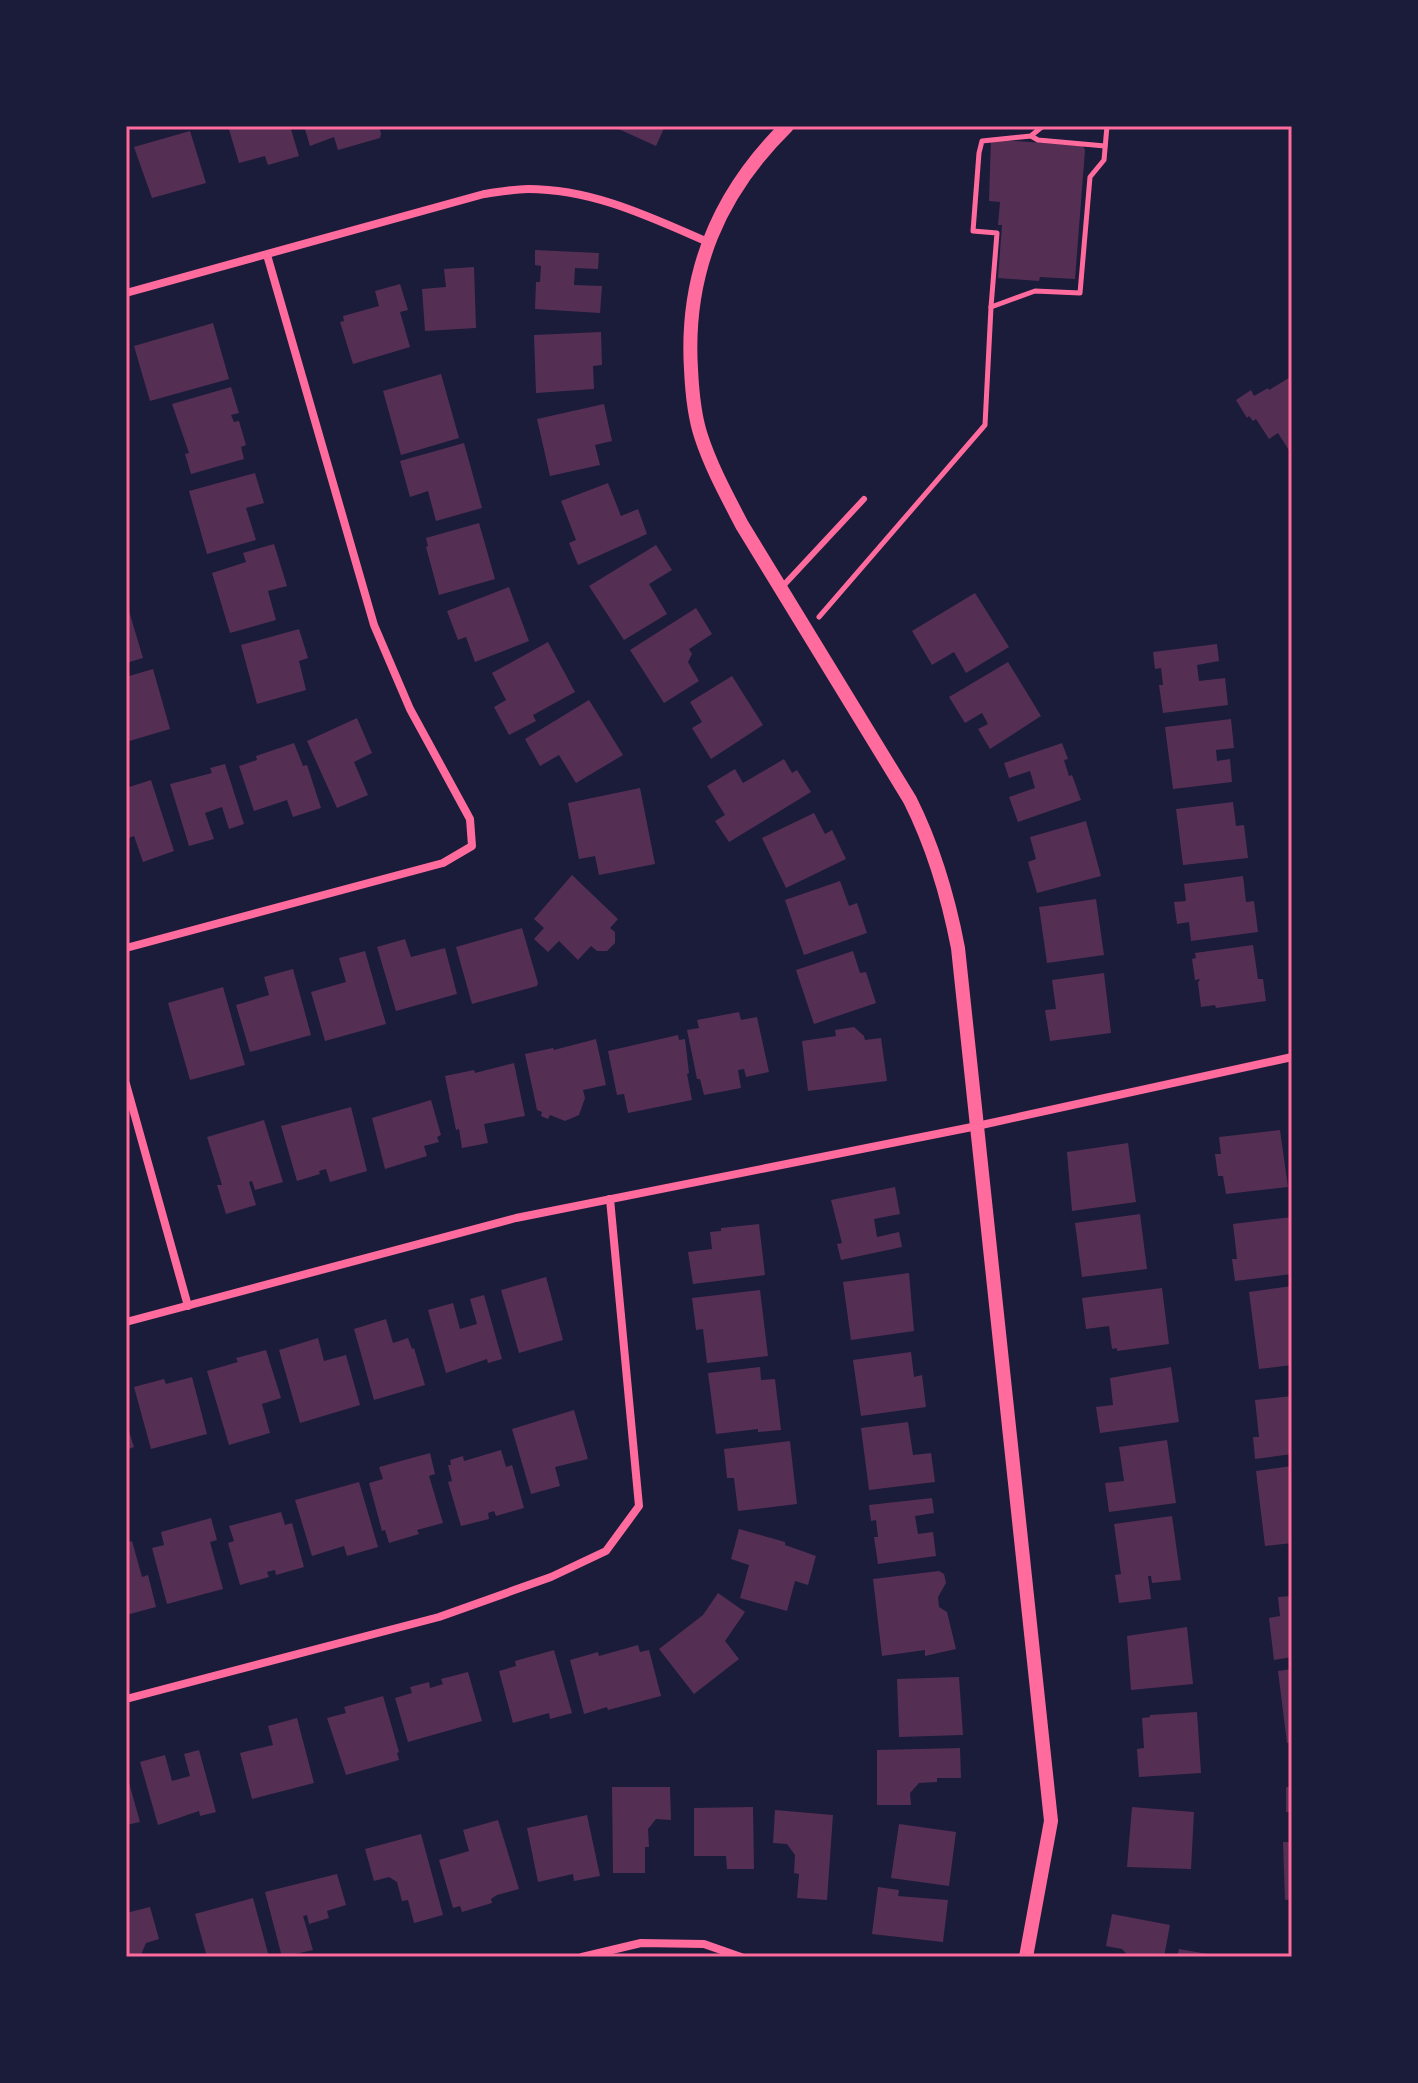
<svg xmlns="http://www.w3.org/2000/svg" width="1418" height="2083" viewBox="0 0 1418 2083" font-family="'Space Grotesk',sans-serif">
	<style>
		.building { fill: #542f53 }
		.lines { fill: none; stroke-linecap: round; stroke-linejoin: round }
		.path { stroke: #ff6b9d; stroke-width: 5 }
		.service { stroke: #ff6b9d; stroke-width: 6 }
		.minor { stroke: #ff6b9d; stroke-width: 8 }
		.tertiary { stroke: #ff6b9d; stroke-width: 14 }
		.neatline { fill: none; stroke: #ff6b9d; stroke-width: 3 }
	</style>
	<rect width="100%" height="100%" fill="#1b1b3a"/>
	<g class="building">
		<polygon points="228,126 290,126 299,156 268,165 265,156 239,163"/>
		<polygon points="304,126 379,126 381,134 380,138 338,150 334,137 310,146"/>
		<polygon points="612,126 665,126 656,146"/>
		<polygon points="190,131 206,183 152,198 134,147"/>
		<polygon points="991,139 1083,146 1085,150 1075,279 1040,277 1039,281 998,278 1002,225 998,225 1000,202 989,201"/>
		<polygon points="535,250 599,253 598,269 575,268 574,285 602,286 600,313 535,309 536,282 540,282 541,266 535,265"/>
		<polygon points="474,267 476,328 425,331 422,289 446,287 444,269"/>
		<polygon points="400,284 408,310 400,312 410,347 353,364 340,322 344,321 343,316 379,306 375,291"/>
		<polygon points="213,323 229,379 150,401 134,346"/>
		<polygon points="601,332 602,365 593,366 594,389 536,393 534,335"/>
		<polygon points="441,374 459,438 401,455 383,391"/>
		<polygon points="1292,376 1292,455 1278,433 1269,439 1256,419 1253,421 1249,416 1247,418 1236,400 1251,390 1254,396 1268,388 1269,390"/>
		<polygon points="231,387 239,413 231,415 234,422 239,421 246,445 241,447 244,459 191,474 185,454 189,453 172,404"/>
		<polygon points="604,404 612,441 595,445 600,465 550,476 537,419"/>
		<polygon points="464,443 482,508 436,521 428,491 410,497 400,461"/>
		<polygon points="255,473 264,503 246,508 256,540 207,554 189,491"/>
		<polygon points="608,483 621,516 638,509 647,534 578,565 569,543 576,540 561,501"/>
		<polygon points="479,523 495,579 439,595 426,547 428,546 426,538"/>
		<polygon points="274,544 287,586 268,591 276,620 230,633 212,573 246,562 243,553"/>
		<polygon points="656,545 672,570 649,584 667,614 624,640 589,586"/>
		<polygon points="509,587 529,641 475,662 466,637 458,640 447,611"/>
		<polygon points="975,593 1009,647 966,673 954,652 932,665 912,631"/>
		<polygon points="126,601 143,658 126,663"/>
		<polygon points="696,608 712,634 689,649 692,654 688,662 699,681 664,703 630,650"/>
		<polygon points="299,629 308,658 299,661 306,690 257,704 241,645"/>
		<polygon points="548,642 575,692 533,715 536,721 509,735 494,707 506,700 492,673"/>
		<polygon points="1217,644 1219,661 1197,665 1199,681 1225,678 1228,705 1163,713 1159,685 1163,685 1161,668 1155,669 1153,652"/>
		<polygon points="1008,662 1041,716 990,749 978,729 988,724 982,713 965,723 949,697"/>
		<polygon points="153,669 170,729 126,742 126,677"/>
		<polygon points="732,676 763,725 711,759 692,728 702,722 690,702"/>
		<polygon points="589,700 623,755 576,783 559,755 540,766 525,739"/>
		<polygon points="357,718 372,753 354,762 368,795 337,808 307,741"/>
		<polygon points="1231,719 1234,748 1216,750 1217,761 1230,759 1232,782 1173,789 1165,727"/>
		<polygon points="294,743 303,766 307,765 321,808 293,817 287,800 254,811 239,766 257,760 256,756"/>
		<polygon points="1062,743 1068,759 1064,760 1069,776 1072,775 1081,800 1018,822 1009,797 1035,788 1030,771 1009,778 1004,763"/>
		<polygon points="784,759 792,773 797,770 811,792 729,842 715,821 725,815 707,786 735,769 743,783"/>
		<polygon points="225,764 244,824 229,829 222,807 205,813 214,839 189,846 170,784 212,773 210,768"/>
		<polygon points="151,780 174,851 143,862 134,836 126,839 126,788"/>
		<polygon points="640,788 655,864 599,875 595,856 579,859 568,803"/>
		<polygon points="1233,802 1236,826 1244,825 1248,858 1183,865 1176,809"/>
		<polygon points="814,813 825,834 832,830 846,859 786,888 762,838"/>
		<polygon points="1086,821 1101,876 1037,893 1028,862 1036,859 1030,837"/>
		<polygon points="572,875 618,919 610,928 615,932 615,943 607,951 597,951 591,946 578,960 559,941 548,952 534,939 544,928 534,919"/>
		<polygon points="1243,876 1246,902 1254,901 1258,932 1191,941 1189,922 1177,924 1174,902 1186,901 1184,884"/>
		<polygon points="840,881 849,906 857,903 867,933 804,955 785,900"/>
		<polygon points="1096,899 1104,955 1047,963 1039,907"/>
		<polygon points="522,928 538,983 537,986 472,1004 456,947"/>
		<polygon points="405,939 411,957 445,948 457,994 396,1011 377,947"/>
		<polygon points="1253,945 1258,979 1263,979 1266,1001 1216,1008 1215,1005 1201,1007 1198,983 1200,979 1195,980 1192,959 1196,958 1195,953"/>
		<polygon points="365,951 386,1024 325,1041 311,992 346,982 339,958"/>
		<polygon points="853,951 860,973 866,972 876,1003 814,1024 796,970"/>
		<polygon points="293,969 311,1035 250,1052 236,1005 269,995 264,977"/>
		<polygon points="1104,973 1111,1033 1050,1041 1045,1010 1056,1009 1052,980"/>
		<polygon points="223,987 245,1065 190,1080 168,1003"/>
		<polygon points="739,1012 741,1020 757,1017 769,1072 746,1077 744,1069 738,1070 741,1088 704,1095 700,1079 697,1079 687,1030 699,1028 697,1020"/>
		<polygon points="854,1027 864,1036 865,1040 881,1038 887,1081 808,1091 802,1041 836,1036 835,1030"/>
		<polygon points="678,1035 679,1040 685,1039 689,1073 687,1074 692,1100 628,1113 624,1094 617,1095 608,1051"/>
		<polygon points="596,1039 606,1085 583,1090 585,1098 579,1115 565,1121 550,1115 548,1119 541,1116 542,1112 537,1110 525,1054 553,1048 554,1050"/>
		<polygon points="514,1063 525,1116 484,1124 488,1143 462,1148 459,1129 456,1130 445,1076 474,1070 475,1073"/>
		<polygon points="431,1100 441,1135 437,1137 439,1142 424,1146 427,1156 385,1169 372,1118"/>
		<polygon points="351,1107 367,1171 330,1182 326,1169 319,1171 320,1174 297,1181 281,1126"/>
		<polygon points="264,1120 283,1182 255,1190 252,1181 249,1182 256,1205 226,1214 217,1185 222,1185 207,1137"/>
		<polygon points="1280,1130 1288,1187 1226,1194 1223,1176 1218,1176 1215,1154 1221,1154 1219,1137"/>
		<polygon points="1128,1143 1136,1202 1072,1211 1067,1152"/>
		<polygon points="895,1187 900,1214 874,1219 877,1237 899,1232 902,1247 841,1260 837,1244 842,1243 831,1200"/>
		<polygon points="1140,1214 1147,1269 1082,1277 1075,1223"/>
		<polygon points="1292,1217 1292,1274 1235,1281 1232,1259 1237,1259 1233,1224"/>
		<polygon points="759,1224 765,1275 693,1284 688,1252 712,1249 710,1232 721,1231 721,1228"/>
		<polygon points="909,1273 914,1331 851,1340 843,1282"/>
		<polygon points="546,1277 563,1340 519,1353 501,1290"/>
		<polygon points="1292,1286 1292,1365 1259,1369 1249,1292"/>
		<polygon points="1162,1288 1169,1344 1117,1351 1117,1348 1112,1349 1109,1326 1086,1329 1082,1298"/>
		<polygon points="760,1290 768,1356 707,1363 703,1329 696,1330 692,1298"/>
		<polygon points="484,1295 502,1359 488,1363 487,1359 446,1373 428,1310 453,1303 460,1329 477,1324 470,1299"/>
		<polygon points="386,1319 393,1343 408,1338 412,1349 414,1348 425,1385 374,1400 354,1329"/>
		<polygon points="318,1338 324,1361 346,1355 360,1405 300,1423 279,1350"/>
		<polygon points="266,1350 281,1398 262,1404 270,1433 229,1445 207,1371 238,1362 236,1358"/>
		<polygon points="911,1352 914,1377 922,1375 926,1407 861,1416 853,1360"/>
		<polygon points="760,1367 761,1380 775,1379 781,1430 758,1432 758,1429 716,1434 708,1373"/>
		<polygon points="1171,1367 1179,1422 1100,1433 1096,1407 1113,1405 1110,1378"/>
		<polygon points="192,1377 207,1434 151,1449 134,1387 164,1379 166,1384"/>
		<polygon points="1292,1396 1292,1454 1255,1459 1253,1437 1259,1437 1255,1400"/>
		<polygon points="574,1410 588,1459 555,1467 560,1486 531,1494 512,1429"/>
		<polygon points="126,1422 134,1447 126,1450"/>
		<polygon points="908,1422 913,1455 931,1453 935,1482 869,1490 861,1428"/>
		<polygon points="1167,1440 1176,1503 1109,1512 1105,1483 1124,1481 1119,1447"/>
		<polygon points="790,1441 797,1504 738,1511 734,1478 727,1478 724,1449"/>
		<polygon points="501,1450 506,1467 512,1465 524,1508 496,1516 494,1511 488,1513 489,1519 461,1526 448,1482 452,1481 448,1465 451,1465 450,1460 463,1456 464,1461"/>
		<polygon points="430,1453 435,1474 429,1476 443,1523 417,1530 419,1534 389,1543 385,1530 382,1531 369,1483 383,1479 379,1467"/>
		<polygon points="1292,1466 1292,1543 1265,1546 1256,1471"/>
		<polygon points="359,1482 378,1547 347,1556 344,1546 312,1556 295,1500"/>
		<polygon points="932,1498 934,1513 915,1516 918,1534 933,1532 936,1556 878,1564 874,1537 878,1537 876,1520 871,1521 869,1505"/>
		<polygon points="281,1512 285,1525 292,1523 304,1567 276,1575 275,1570 267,1572 269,1577 240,1585 228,1543 234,1541 229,1526"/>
		<polygon points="1172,1516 1181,1580 1152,1583 1151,1576 1148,1576 1151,1599 1119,1603 1115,1575 1121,1574 1114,1524"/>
		<polygon points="211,1518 217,1540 210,1542 223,1589 167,1604 152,1548 164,1545 161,1532"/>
		<polygon points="739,1529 785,1542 785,1545 816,1556 808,1585 795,1581 787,1611 740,1598 749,1565 731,1559"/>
		<polygon points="132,1541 142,1577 148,1575 156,1607 126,1615 126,1543"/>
		<polygon points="939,1571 944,1574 946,1583 938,1597 939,1607 947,1612 956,1649 925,1656 925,1650 882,1656 873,1579"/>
		<polygon points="718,1593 745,1612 725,1641 739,1659 694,1694 659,1649 703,1615"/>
		<polygon points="1292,1596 1292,1657 1274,1660 1269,1618 1280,1616 1278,1597"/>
		<polygon points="1187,1627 1193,1684 1131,1690 1127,1636"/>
		<polygon points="638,1645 640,1652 649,1650 661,1696 608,1710 607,1707 584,1714 570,1660 598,1652 599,1656"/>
		<polygon points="554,1650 572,1713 550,1719 549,1713 513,1723 499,1671 516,1666 515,1661"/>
		<polygon points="1292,1669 1292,1743 1287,1743 1278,1671"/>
		<polygon points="468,1672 482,1721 408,1742 395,1698 412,1693 410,1687 429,1682 430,1688 443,1684 441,1679"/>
		<polygon points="959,1677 963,1735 899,1737 897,1679"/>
		<polygon points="383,1696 399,1752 397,1753 399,1760 346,1775 327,1718 346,1713 344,1707"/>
		<polygon points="1197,1712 1201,1773 1139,1777 1137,1749 1144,1748 1142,1718 1150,1717 1150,1715"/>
		<polygon points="297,1718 314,1783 252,1799 240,1753 273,1745 268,1726"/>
		<polygon points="960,1748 961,1778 937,1778 937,1782 919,1783 910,1793 911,1805 877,1805 877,1750"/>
		<polygon points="199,1750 216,1812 200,1816 199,1811 158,1825 140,1762 165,1755 172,1781 190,1776 184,1754"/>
		<polygon points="126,1772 140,1822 126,1825"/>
		<polygon points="612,1787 670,1787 671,1820 656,1819 648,1829 649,1847 645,1847 645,1873 613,1873"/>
		<rect x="1286" y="1787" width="6" height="25"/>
		<polygon points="753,1807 754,1869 727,1869 726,1856 694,1856 694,1808"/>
		<polygon points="1132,1807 1194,1812 1191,1869 1127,1867"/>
		<polygon points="775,1810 833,1815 827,1900 797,1898 799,1874 794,1873 795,1855 787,1844 773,1843"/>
		<polygon points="587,1815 600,1876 574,1881 573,1874 538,1882 527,1828"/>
		<polygon points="498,1820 519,1889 497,1895 491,1899 492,1903 462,1912 460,1906 453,1908 439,1860 469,1851 463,1830"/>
		<polygon points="899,1824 956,1832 949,1886 891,1878"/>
		<polygon points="421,1834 443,1915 414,1923 408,1900 402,1901 397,1882 389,1877 374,1881 365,1849"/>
		<polygon points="1283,1842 1292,1842 1292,1899 1285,1900"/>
		<polygon points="337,1874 346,1905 327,1911 329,1918 309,1924 307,1915 303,1916 313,1950 282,1957 265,1892"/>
		<polygon points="878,1887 899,1890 898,1896 948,1900 943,1942 872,1934"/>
		<polygon points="253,1898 269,1957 230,1955 207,1957 195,1914"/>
		<polygon points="150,1907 159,1939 146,1943 140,1957 126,1957 126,1913"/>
		<polygon points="1112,1914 1170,1925 1164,1957 1129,1957 1122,1949 1106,1946"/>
		<polygon points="1179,1949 1214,1955 1214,1957 1177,1957"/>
	</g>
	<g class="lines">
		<g class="path">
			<polyline points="1032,135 1043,126"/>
			<polyline points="991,307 997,233 973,231 979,153 982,141 1031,136 1038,140 1105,146"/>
			<polyline points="819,617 985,425 991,307 1035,291 1080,293 1090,177 1104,160 1107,126"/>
		</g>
		<polyline class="service" points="782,587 864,499"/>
		<g class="minor">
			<path d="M126,293L484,194C499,192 514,189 528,189C593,189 650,217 708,242"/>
			<polyline points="126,948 443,863 472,846 470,819 410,709 374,625 267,255"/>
			<polyline points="126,1084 188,1306"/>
			<polyline points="126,1322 516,1218 977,1126 1292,1057"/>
			<polyline points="126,1699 439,1617 551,1577 606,1551 639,1506 610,1199"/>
			<polyline points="582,1957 641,1943 704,1944 741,1957"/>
		</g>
		<path class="tertiary" d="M787,126C719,193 685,272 691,369C692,391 694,415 701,436C711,467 727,496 742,525L910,800C934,848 948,896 958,948L1051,1821L1026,1957"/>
	</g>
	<rect width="1418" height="2083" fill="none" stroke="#1b1b3a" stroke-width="256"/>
	<rect x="128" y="128" width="1162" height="1827" class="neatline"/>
</svg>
